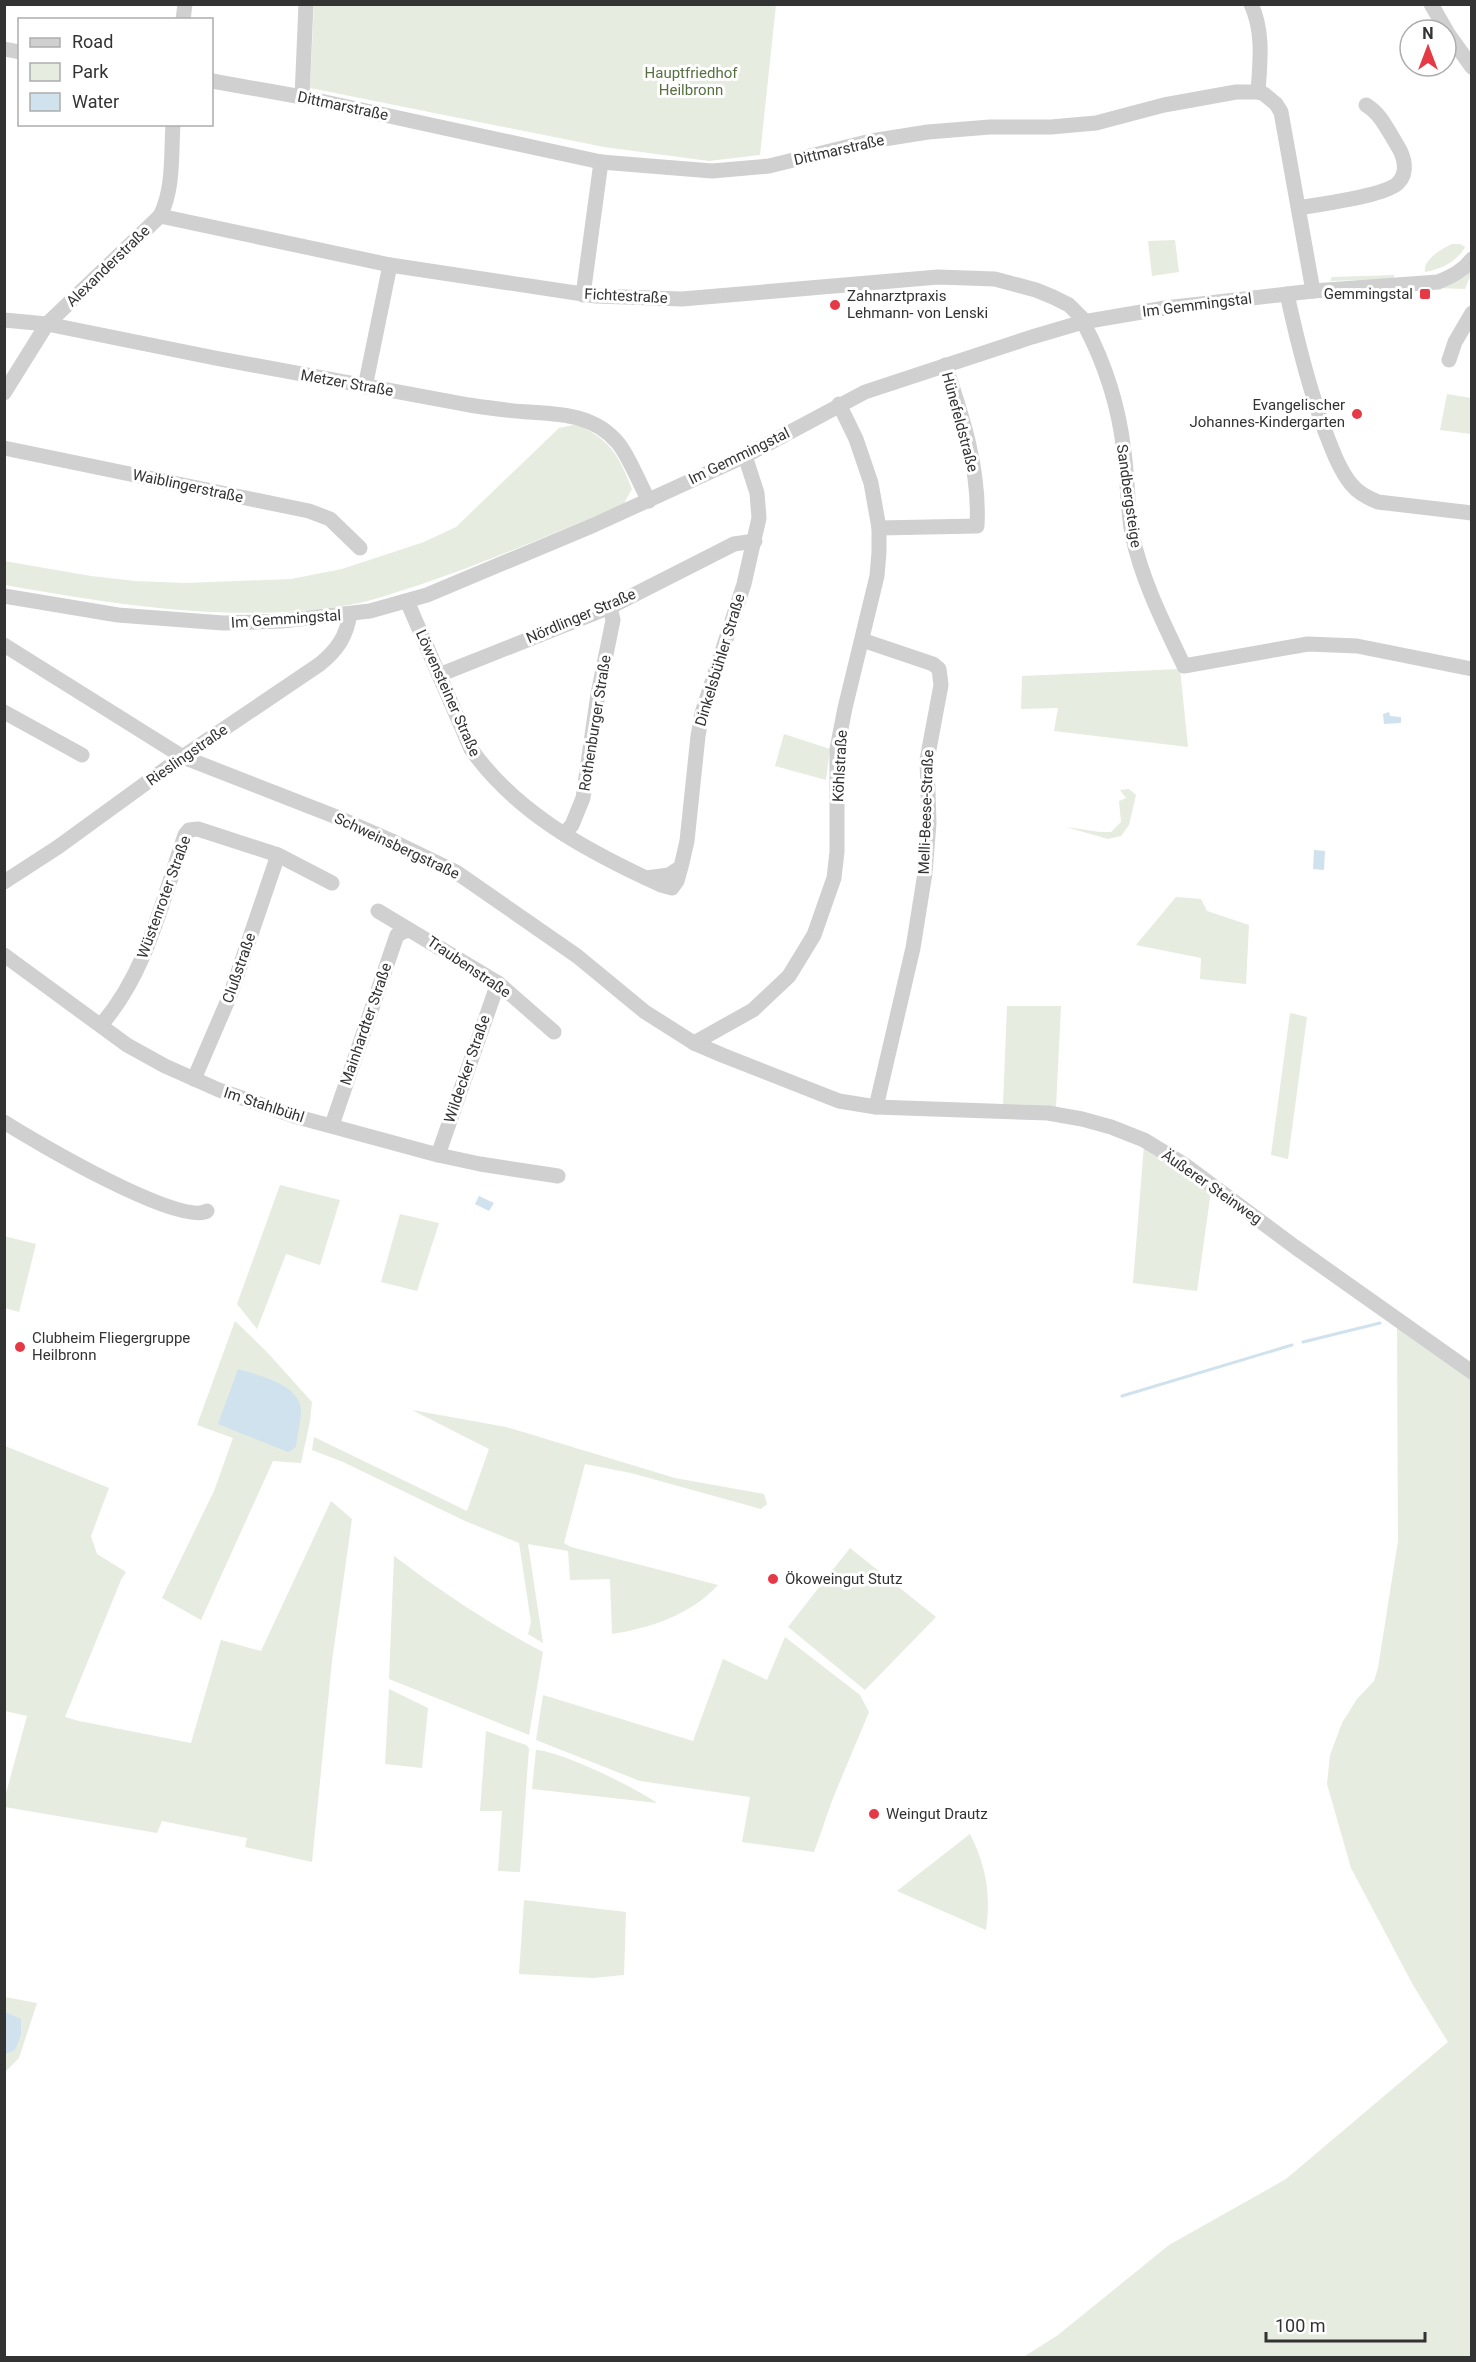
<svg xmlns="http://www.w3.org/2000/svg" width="1476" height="2362" viewBox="0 0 1476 2362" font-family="Roboto,sans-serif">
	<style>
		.green { fill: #e6ecdf }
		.water { fill: #cfe2ee }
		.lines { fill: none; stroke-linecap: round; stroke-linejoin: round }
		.stream { stroke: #cfe2ee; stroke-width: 3 }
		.minor { stroke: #d0d0d0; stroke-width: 15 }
		.poi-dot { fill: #e63946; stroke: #fff; stroke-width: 2 }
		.labels { text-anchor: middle; stroke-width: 6; stroke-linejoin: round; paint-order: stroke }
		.park-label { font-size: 15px; fill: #56703f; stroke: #fff }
		.street-label { font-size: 15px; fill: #333; stroke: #fff }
		.poi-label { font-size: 15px; fill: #333; stroke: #fff; text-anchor: start }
	</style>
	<rect width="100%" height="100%" fill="#fff"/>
	<g class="green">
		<polygon points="314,5 776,5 760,155 709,161 604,147 310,88"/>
		<polygon points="1175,240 1179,272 1152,276 1148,241"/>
		<path d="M1452,244H1460L1465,247C1457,262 1441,269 1425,272C1423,259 1442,249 1452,244Z"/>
		<polygon points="1471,269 1471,274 1465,289 1438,288"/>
		<polygon points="1394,275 1394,278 1389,279 1330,281 1332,277"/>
		<polygon points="1447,394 1471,398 1471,434 1440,430"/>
		<path d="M577,424C612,442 618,454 632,489L623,505C555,532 488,562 419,585C396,592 373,601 349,605C235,624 117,605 5,585L4,561L91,576L135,581L185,583L291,579L342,569L424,542L456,527L559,428Z"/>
		<polygon points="1180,669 1188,747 1054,731 1058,708 1021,709 1022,676"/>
		<polygon points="784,734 830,749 826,780 775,766"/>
		<polygon points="1129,789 1136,795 1129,825 1121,836 1108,839 1066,827 1100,832 1111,832 1121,822 1119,801 1126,798 1120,790"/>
		<polygon points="1176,897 1201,899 1207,911 1249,925 1246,984 1200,979 1201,958 1136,945"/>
		<polygon points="1007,1006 1061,1006 1056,1107 1003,1105"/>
		<polygon points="1290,1013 1307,1017 1288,1159 1271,1155"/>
		<polygon points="1144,1145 1211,1191 1197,1291 1133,1283"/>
		<polygon points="280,1185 340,1200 320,1265 286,1254 257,1329 237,1304"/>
		<polygon points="400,1214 439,1223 417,1291 381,1282"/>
		<polygon points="4,1236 36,1244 19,1312 5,1308"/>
		<polygon points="1397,1319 1471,1375 1471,2357 1022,2358 1058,2335 1169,2245 1286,2179 1448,2042 1413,1985 1351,1868 1327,1784 1330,1755 1342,1723 1357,1699 1374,1681 1378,1668 1398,1541"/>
		<polygon points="235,1321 266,1351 312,1402 310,1421 301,1463 273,1461 201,1620 162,1598 214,1491 233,1438 197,1425"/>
		<path d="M412,1410L506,1427L675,1478L764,1494L767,1504L761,1509L631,1473L585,1464L564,1543L571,1547L718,1585C690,1615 651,1628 612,1634L610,1579L570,1580L568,1551L528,1544L543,1643L528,1634L531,1622L519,1543L465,1521L343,1462L312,1450L314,1437L467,1511L489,1449Z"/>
		<polygon points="5,1446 109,1488 91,1536 97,1554 126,1572 121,1580 65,1717 79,1721 191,1743 221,1640 261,1651 331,1501 352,1519 332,1661 312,1862 245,1847 247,1838 162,1821 157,1833 5,1807 5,1797 27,1716 5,1711"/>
		<polygon points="850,1548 936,1617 865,1690 788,1627"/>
		<path d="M394,1556C442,1592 489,1624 543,1652L529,1735L389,1679Z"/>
		<polygon points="785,1637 860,1695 869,1712 833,1798 814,1852 742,1842 750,1797 640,1781 536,1740 543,1695 693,1741 723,1659 767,1680"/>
		<polygon points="389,1689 428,1708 422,1768 385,1764"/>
		<polygon points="486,1731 526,1745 529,1748 520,1872 498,1871 502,1811 480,1811"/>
		<path d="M536,1750C561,1751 636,1788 657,1803L532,1789Z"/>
		<path d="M970,1834C986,1866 991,1894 986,1930L897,1891Z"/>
		<polygon points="524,1900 626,1912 624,1975 593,1978 519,1974"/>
		<polygon points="5,1997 37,2003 19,2058 5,2072"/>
	</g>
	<g class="water">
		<polygon points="1389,712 1390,716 1401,717 1401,723 1384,724 1383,714"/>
		<polygon points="1314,850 1325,851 1324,870 1313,869"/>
		<polygon points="479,1196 494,1203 489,1211 475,1204"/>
		<path d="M238,1369C257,1375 300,1384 301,1410C301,1422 297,1435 296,1447L288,1452L218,1424Z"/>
		<polygon points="5,2012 21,2019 21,2035 15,2050 5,2054"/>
	</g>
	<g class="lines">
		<g class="stream">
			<polyline points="1303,1342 1380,1323"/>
			<polyline points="1122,1396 1292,1345"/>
		</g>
		<g class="minor">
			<path d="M1251,4C1264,32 1260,62 1258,92"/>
			<polyline points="1431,4 1446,30"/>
			<polyline points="183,20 185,4"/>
			<polyline points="1446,31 1472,67"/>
			<polyline points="4,49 20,52"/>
			<polyline points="212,81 302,97 601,162 712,171 769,166 871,141 928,132 990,127 1051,127 1096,123 1164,105 1236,92 1258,92 1264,94 1276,104 1281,112 1313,291"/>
			<polyline points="302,97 306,4"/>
			<path d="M1299,208C1319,204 1386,196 1398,183C1409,172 1404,156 1397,145C1387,129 1381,114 1366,105"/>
			<polyline points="160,216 390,265 596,296 682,299 938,277 995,279 1036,290 1053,297 1069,305 1086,322"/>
			<path d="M1287,294C1297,340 1308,386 1325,431C1332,449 1339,469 1351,484C1358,493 1368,498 1378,502L1472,513"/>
			<polyline points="583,295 601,162"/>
			<path d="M4,320L47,324L215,358L469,405C489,408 509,411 529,412C562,414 595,415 618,443C629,456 640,485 649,501"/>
			<path d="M1083,322C1105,363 1119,407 1124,452C1128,479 1127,508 1132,534C1142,581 1164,624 1184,666L1308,644L1357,646L1472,669"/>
			<polyline points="1449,360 1455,342 1472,313"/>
			<polyline points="365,387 390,265"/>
			<path d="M4,393L47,324L160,216C174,189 171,154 173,124"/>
			<polyline points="4,448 309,511 330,519 360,548"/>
			<path d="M879,528L977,526C980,470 963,418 945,365"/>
			<path d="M4,596L118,615L223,623L282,621L370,611L427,595L594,525L745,456L865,392L1032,337L1083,322L1165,308L1313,291L1438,282C1452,276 1463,271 1472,259"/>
			<path d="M407,601L471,749C514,810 580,847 646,878"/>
			<polyline points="862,640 933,664 939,669 941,685 927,760 929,823 925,873 913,948 876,1107"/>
			<polyline points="4,645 183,757 334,816 394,842 456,872 577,956 645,1012 694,1043 722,1055 839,1101 876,1107 1048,1113 1082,1119 1111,1127 1144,1140 1185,1165 1295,1247 1472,1372"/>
			<polyline points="439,675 610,607 734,544 755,541"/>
			<polyline points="4,712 82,755"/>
			<polyline points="564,834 572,825 583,798 598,694 613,620 610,607"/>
			<polyline points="681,867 677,881 672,888 661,885 646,878 669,875 681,867 687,841 698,736 702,713 744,584 759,518 757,493 745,456"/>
			<path d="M4,882L58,847L175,762L320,664C338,649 346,637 350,614"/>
			<polyline points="378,911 498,983 554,1032"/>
			<polyline points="4,955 127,1045 165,1066 219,1090 294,1116 438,1155 480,1164 558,1176"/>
			<path d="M101,1025C147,972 162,901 185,835L189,830L198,829L278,855L332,883"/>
			<polyline points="694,1043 753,1010 789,976 814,935 834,878 837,852 837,749 845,708 877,576 879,552 879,528 871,483 856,439 839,404"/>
			<polyline points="194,1079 231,993 278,855"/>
			<path d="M4,1122C34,1141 180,1227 207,1211"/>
			<polyline points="332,1125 397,935 407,930"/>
			<polyline points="438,1155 498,983"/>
		</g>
	</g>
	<g class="poi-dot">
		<rect x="1419" y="288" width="12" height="12" rx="3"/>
		<circle cx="835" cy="305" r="6"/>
		<circle cx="1357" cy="414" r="6"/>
		<circle cx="20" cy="1347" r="6"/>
		<circle cx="773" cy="1579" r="6"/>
		<circle cx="874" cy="1814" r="6"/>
	</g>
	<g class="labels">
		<g class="park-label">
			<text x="691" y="78">Hauptfriedhof<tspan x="691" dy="17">Heilbronn</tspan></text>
		</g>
		<g class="street-label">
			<text transform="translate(343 106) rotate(12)" y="5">Dittmarstraße</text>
			<text transform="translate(839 150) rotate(-13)" y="5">Dittmarstraße</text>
			<text transform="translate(108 266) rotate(-44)" y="5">Alexanderstraße</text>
			<text transform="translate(626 296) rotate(3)" y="5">Fichtestraße</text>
			<text transform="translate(1197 305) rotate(-7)" y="5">Im Gemmingstal</text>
			<text transform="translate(347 383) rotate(10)" y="5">Metzer Straße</text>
			<text transform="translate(960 422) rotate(75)" y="5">Hünefeldstraße</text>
			<text transform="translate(739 456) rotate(-26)" y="5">Im Gemmingstal</text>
			<text transform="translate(188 486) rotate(12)" y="5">Waiblingerstraße</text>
			<text transform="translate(1129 496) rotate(82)" y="5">Sandbergsteige</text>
			<text transform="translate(581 616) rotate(-23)" y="5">Nördlinger Straße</text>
			<text transform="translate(286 619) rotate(-4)" y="5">Im Gemmingstal</text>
			<text transform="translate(720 660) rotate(-73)" y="5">Dinkelsbühler Straße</text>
			<text transform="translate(448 693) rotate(66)" y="5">Löwensteiner Straße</text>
			<text transform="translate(595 723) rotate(-81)" y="5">Rothenburger Straße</text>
			<text transform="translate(187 755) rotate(-35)" y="5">Rieslingstraße</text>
			<text transform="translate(840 766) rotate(-87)" y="5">Köhlstraße</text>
			<text transform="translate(926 812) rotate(-88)" y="5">Melli-Beese-Straße</text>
			<text transform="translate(397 846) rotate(25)" y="5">Schweinsbergstraße</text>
			<text transform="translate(164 897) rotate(-70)" y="5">Wüstenroter Straße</text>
			<text transform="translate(469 967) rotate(34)" y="5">Traubenstraße</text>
			<text transform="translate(239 968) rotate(-71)" y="5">Clußstraße</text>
			<text transform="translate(366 1024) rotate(-71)" y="5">Mainhardter Straße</text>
			<text transform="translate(467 1069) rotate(-71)" y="5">Wildecker Straße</text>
			<text transform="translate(264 1105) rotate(18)" y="5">Im Stahlbühl</text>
			<text transform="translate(1212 1187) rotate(35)" y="5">Äußerer Steinweg</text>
		</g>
		<g class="poi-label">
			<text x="1413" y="299" text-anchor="end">Gemmingstal</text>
			<text x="847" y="301">Zahnarztpraxis<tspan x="847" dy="17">Lehmann- von Lenski</tspan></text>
			<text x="1345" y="410" text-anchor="end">Evangelischer<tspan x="1345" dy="17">Johannes-Kindergarten</tspan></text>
			<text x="32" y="1343">Clubheim Fliegergruppe<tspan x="32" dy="17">Heilbronn</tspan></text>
			<text x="785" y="1584">Ökoweingut Stutz</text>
			<text x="886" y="1819">Weingut Drautz</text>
		</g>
	</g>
	<rect width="1476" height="2362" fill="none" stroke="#333333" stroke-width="12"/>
	<rect x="18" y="18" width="195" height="108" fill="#ffffff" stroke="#adadad" stroke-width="1.5"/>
	<rect x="30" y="38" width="30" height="9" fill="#d0d0d0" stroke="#adadad" stroke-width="1.5"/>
	<text x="72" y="48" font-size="18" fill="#333333">Road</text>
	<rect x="30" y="63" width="30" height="18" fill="#e6ecdf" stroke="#adadad" stroke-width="1.5"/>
	<text x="72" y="78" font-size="18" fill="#333333">Park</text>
	<rect x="30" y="93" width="30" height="18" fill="#cfe2ee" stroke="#adadad" stroke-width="1.5"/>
	<text x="72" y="108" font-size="18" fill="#333333">Water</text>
	<g transform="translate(1428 48)"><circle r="28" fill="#ffffff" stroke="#adadad" stroke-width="1.5"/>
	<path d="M0-4.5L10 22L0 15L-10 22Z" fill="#e63946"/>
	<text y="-9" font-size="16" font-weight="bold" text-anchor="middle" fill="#333333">N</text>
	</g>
	<path d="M1266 2332v9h159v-9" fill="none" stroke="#333333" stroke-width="3"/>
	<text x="1275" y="2332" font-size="18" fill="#333333" stroke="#ffffff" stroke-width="4.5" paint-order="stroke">100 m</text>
</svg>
